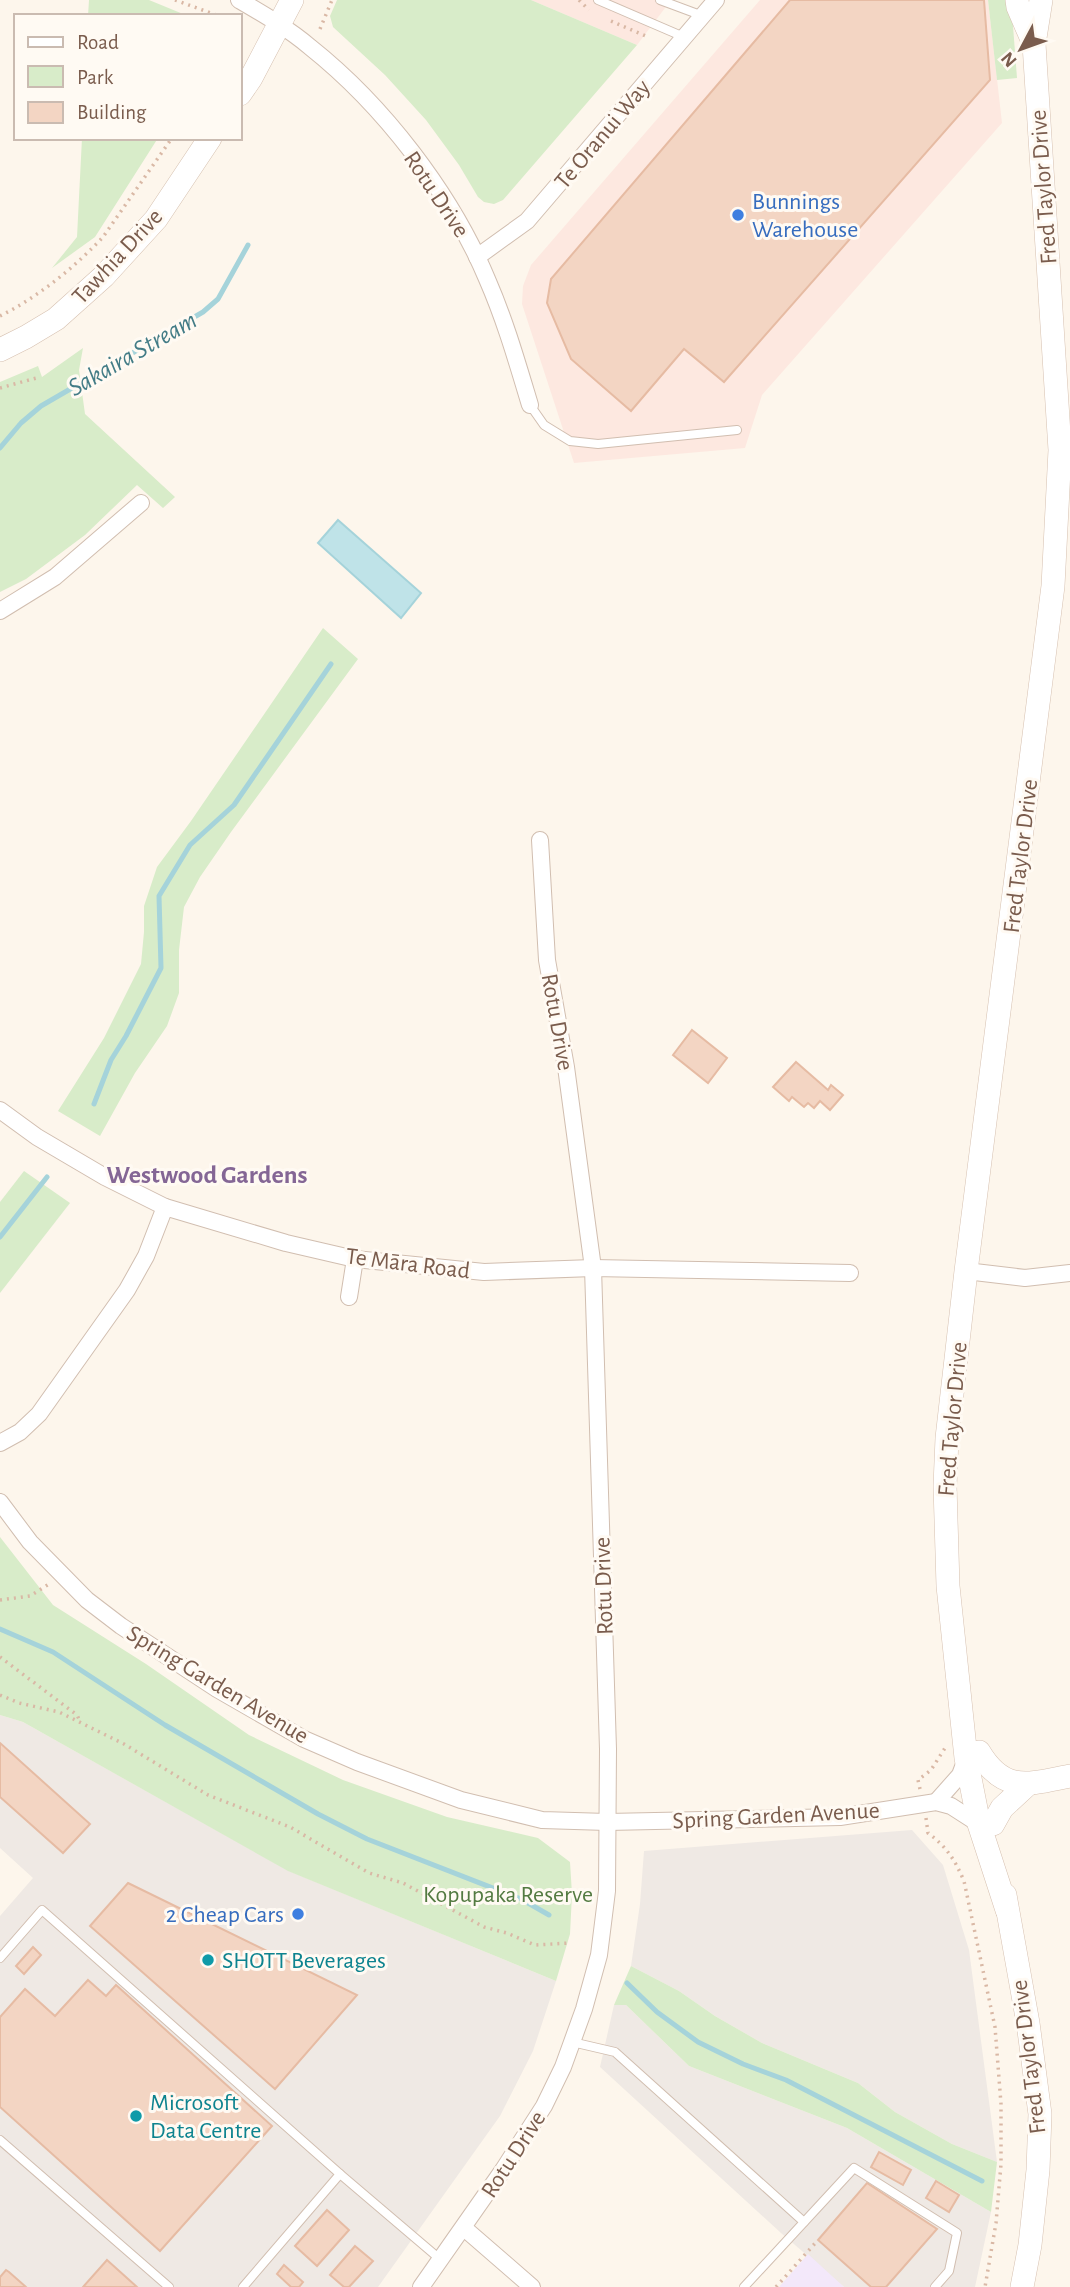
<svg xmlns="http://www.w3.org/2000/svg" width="1070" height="2287" viewBox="0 0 1070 2287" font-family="'Alegreya Sans',sans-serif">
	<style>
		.commercial { fill: #fde8e0 }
		.industrial { fill: #efe9e4 }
		.education { fill: #f3e8fa }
		.green { fill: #d8ecc9 }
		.water { fill: #bfe3e8; stroke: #a5d3da; stroke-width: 2 }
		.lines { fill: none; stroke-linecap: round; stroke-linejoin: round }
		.stream { stroke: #a5d3da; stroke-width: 5 }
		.building { fill: #f3d5c3; stroke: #e6bba3; stroke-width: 2 }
		.lane-casing { stroke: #d1beb0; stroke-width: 10 }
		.street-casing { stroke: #d1beb0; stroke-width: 18 }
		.secondary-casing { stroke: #d6c0b0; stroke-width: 24 }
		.path { stroke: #d9b8a5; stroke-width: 3.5; stroke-dasharray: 2 5; stroke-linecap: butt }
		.lane { stroke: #fff; stroke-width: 8 }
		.street { stroke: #fff; stroke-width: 16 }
		.secondary { stroke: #fff; stroke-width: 23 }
		.shop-dot { fill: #3f7fe0; stroke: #fffaf3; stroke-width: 2.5 }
		.culture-dot { fill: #0f9aa8; stroke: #fffaf3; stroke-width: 2.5 }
		.labels { text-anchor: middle; stroke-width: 6; stroke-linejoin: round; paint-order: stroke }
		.street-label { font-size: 24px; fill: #7a5c4d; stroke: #fffaf3 }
		.shop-label { font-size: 24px; fill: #366cbe; stroke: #fffaf3; text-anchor: start }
		.park-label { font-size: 24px; fill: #537a41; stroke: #fffaf3 }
		.culture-label { font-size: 24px; fill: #0d838f; stroke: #fffaf3; text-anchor: start }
		.water-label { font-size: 26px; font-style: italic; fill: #437c86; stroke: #fffaf3 }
		.neighbourhood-label { font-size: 26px; font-weight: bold; fill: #846695; stroke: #fffaf3 }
	</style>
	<rect width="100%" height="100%" fill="#fdf6ec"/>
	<g class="commercial">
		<polygon points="531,0 671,0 637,45"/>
		<polygon points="760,0 988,0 1002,123 762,395 745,448 574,463 522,304 523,286 531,265"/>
	</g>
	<g class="industrial">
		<polygon points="0,1715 23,1722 289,1871 556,1981 533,2051 500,2116 378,2287 0,2287 0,1916 33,1878 0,1848"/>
		<polygon points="912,1830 943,1865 969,1950 997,2162 952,2144 895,2112 858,2083 762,2043 715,2016 679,1991 631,1966 640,1904 644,1851"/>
		<polygon points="614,2005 626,2005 689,2066 847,2128 991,2212 975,2287 844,2287 781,2233 600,2067"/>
	</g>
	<polygon class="education" points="808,2254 844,2287 779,2287"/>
	<g class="green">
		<polygon points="89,0 149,0 188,16 88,16"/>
		<polygon points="337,0 531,0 637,45 503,200 494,204 484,202 478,197 459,165 426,120 385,75 333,27 330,16"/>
		<polygon points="988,0 1011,0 1017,78 997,80"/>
		<polygon points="82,138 158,138 95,237 52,268 77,237"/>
		<polygon points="83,348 79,370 85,414 175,497 163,508 137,485 85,535 26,579 0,592 0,382 38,366 42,377"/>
		<polygon points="323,628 358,659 231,832 200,877 184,907 179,950 179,993 167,1026 135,1073 100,1136 58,1111 104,1038 141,964 144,932 144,906 157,867 191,821"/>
		<polygon points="24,1171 70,1203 0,1293 0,1202"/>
		<polygon points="0,1537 53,1605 146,1664 249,1735 343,1780 447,1817 538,1838 570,1862 572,1894 570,1934 556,1981 288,1871 23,1722 0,1715"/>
		<polygon points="631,1966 679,1991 715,2016 762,2043 858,2083 895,2112 952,2144 997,2162 991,2212 847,2128 689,2066 626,2005 614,2005"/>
	</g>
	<polygon class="water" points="338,520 421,593 401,618 318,543"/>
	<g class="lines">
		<g class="stream">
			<polyline points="0,448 21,423 41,406 203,312 218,299 248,245"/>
			<polyline points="94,1104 111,1060 126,1036 161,968 159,896 190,845 234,805 331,664"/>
			<polyline points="0,1237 47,1177"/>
			<polyline points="0,1629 53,1652 165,1725 318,1814 367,1839 521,1899 549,1915"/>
			<polyline points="627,1983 657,2012 698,2042 743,2064 786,2080 982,2181"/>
		</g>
	</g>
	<g class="building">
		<polygon points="790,0 984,0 990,80 724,382 684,349 631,411 571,359 547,303 551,279"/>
		<polygon points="692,1030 727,1058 708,1083 673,1055"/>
		<polygon points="796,1062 828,1090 831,1085 843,1095 830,1110 820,1101 814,1108 808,1103 804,1107 792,1097 789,1101 773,1087"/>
		<polygon points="0,1743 90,1824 63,1853 0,1797"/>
		<polygon points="128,1883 357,1995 275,2089 90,1926"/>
		<polygon points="33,1947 41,1955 24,1974 16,1966"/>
		<polygon points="88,1980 106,1996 116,1985 272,2126 160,2251 0,2107 0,2017 25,1989 55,2016"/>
		<polygon points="879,2152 911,2170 903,2185 871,2167"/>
		<polygon points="936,2181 959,2195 949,2212 926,2198"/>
		<polygon points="867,2183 937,2229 886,2287 871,2287 818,2240"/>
		<polygon points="327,2210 349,2230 317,2266 295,2246"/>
		<polygon points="355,2246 373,2261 349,2287 344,2287 330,2275"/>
		<polygon points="107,2260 137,2287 83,2287"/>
		<polygon points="284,2265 303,2282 299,2287 291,2287 277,2274"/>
		<polygon points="6,2270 9,2272 26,2287 0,2287 0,2277"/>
	</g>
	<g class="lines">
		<g class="lane-casing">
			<g id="lane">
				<polyline points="598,0 684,37"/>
				<polyline points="660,0 703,16"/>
				<polyline points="530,405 544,425 570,441 598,444 737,430"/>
				<polyline points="0,1958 42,1910 340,2174"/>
				<polyline points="572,2042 615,2052 804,2222"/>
				<polyline points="0,2140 169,2287"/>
				<polyline points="243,2287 340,2174 441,2260"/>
				<polyline points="744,2287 854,2168 957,2233 949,2271 935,2287"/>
			</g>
		</g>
		<g class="street-casing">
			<g id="street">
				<path d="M239,0C263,14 289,29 310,47C383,105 451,193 487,279C505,320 517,362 530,405"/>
				<polyline points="477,257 527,221 716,0"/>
				<polyline points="0,611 55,577 141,503"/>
				<polyline points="0,1110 37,1137 105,1177 165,1207 286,1243 355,1259 484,1272 593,1268 850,1273"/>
				<polyline points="966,1271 1025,1278 1070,1273"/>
				<polyline points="349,1297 355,1259"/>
				<polyline points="0,1443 20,1432 39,1414 127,1290 146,1256 165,1207"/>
				<polyline points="0,1502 30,1542 87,1600 121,1626 217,1689 304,1739 357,1762 461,1800 542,1820 607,1822 840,1817 936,1802 951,1806 979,1824"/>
				<polyline points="936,1802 960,1775 966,1759"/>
				<polyline points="464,2228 532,2287"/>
				<polyline points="421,2287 503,2170 544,2106 563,2067 584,2009 599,1955 607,1891 608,1749 593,1268 566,1067 547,960 540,840"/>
			</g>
		</g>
		<g class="secondary-casing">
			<g id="secondary">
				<polyline points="1017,0 1018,7 1034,44"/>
				<polyline points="240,94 251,78 292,0"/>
				<polyline points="0,350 26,337 56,319 104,276 156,219 210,138"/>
				<path d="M979,1752C1004,1794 1029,1784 1070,1776"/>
				<polyline points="993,1824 1002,1808 1028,1784"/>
				<polyline points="1005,1895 1028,2023 1040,2114 1038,2170 1030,2245 1022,2287"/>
				<polyline points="1007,1910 979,1824 966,1758 948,1586 945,1486 947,1438 966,1271 1053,586 1060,450 1034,44 1041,0"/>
			</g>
		</g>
		<g class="path">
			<polyline points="175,0 219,16"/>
			<polyline points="579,0 589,10"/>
			<polyline points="611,21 648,37"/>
			<polyline points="320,29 332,0"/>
			<path d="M0,316C38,297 74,268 103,237L172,138"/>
			<polyline points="0,388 40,377"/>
			<polyline points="0,1600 30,1596 49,1584"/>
			<polyline points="0,1657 77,1715 80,1721"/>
			<polyline points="0,1695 19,1703 59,1712 124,1744 208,1795 290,1827 369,1873 403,1883 484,1927 507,1933 535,1945 570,1943"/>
			<polyline points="920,1789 918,1780 931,1770 945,1748"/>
			<path d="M926,1818L928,1833C946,1846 955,1860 964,1881L995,2027L1001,2104V2164L996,2223L985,2287"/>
			<polyline points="776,2287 818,2240"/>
		</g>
		<use href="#lane" class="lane"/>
		<use href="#street" class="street"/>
		<use href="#secondary" class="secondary"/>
	</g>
	<g class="shop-dot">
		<circle cx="738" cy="215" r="7"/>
		<circle cx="298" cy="1914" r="7"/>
	</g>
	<g class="culture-dot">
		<circle cx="208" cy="1960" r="7"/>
		<circle cx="136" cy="2116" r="7"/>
	</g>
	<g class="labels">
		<g class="street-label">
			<text transform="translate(602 134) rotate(-50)" y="8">Te Oranui Way</text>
			<text transform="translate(1043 187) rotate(-94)" y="8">Fred Taylor Drive</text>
			<text transform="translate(437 194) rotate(56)" y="8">Rotu Drive</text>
			<text transform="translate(117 256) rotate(-47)" y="8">Tawhia Drive</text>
			<text transform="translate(1020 856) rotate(-83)" y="8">Fred Taylor Drive</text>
			<text transform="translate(558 1022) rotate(80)" y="8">Rotu Drive</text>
			<text transform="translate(408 1263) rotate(7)" y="8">Te Māra Road</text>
			<text transform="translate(952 1419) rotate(-85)" y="8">Fred Taylor Drive</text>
			<text transform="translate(603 1586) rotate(-92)" y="8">Rotu Drive</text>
			<text transform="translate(218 1684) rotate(31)" y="8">Spring Garden Avenue</text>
			<text transform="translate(776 1815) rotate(-3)" y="8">Spring Garden Avenue</text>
			<text transform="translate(1028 2057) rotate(-97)" y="8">Fred Taylor Drive</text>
			<text transform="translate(513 2154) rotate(-57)" y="8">Rotu Drive</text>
		</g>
		<g class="shop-label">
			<text x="752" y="209">Bunnings<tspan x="752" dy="28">Warehouse</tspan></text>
			<text x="284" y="1922" text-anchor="end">2 Cheap Cars</text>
		</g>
		<g class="park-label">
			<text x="508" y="1902">Kopupaka Reserve</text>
		</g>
		<g class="culture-label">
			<text x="222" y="1968">SHOTT Beverages</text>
			<text x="150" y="2110">Microsoft<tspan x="150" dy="28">Data Centre</tspan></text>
		</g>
		<g class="water-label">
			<text transform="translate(132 353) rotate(-30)" y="9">Sakaira Stream</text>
		</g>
		<g class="neighbourhood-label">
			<text x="207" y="1183">Westwood Gardens</text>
		</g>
	</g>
	<rect x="14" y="14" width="228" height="126" fill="#fffaf3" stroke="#cabbb1" stroke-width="2"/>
	<rect x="28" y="37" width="35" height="10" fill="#ffffff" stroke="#cabbb1" stroke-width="2"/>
	<text x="77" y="49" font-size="21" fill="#7a5c4d">Road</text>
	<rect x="28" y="66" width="35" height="21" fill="#d8ecc9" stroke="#cabbb1" stroke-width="2"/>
	<text x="77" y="84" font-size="21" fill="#7a5c4d">Park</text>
	<rect x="28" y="102" width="35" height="21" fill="#f3d5c3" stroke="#cabbb1" stroke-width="2"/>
	<text x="77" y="119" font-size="21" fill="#7a5c4d">Building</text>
	<g transform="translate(1021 49) rotate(229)" stroke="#fffaf3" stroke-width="5" paint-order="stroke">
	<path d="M0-5L12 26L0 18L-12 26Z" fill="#7a5c4d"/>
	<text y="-10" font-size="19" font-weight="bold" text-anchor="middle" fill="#7a5c4d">N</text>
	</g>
</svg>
